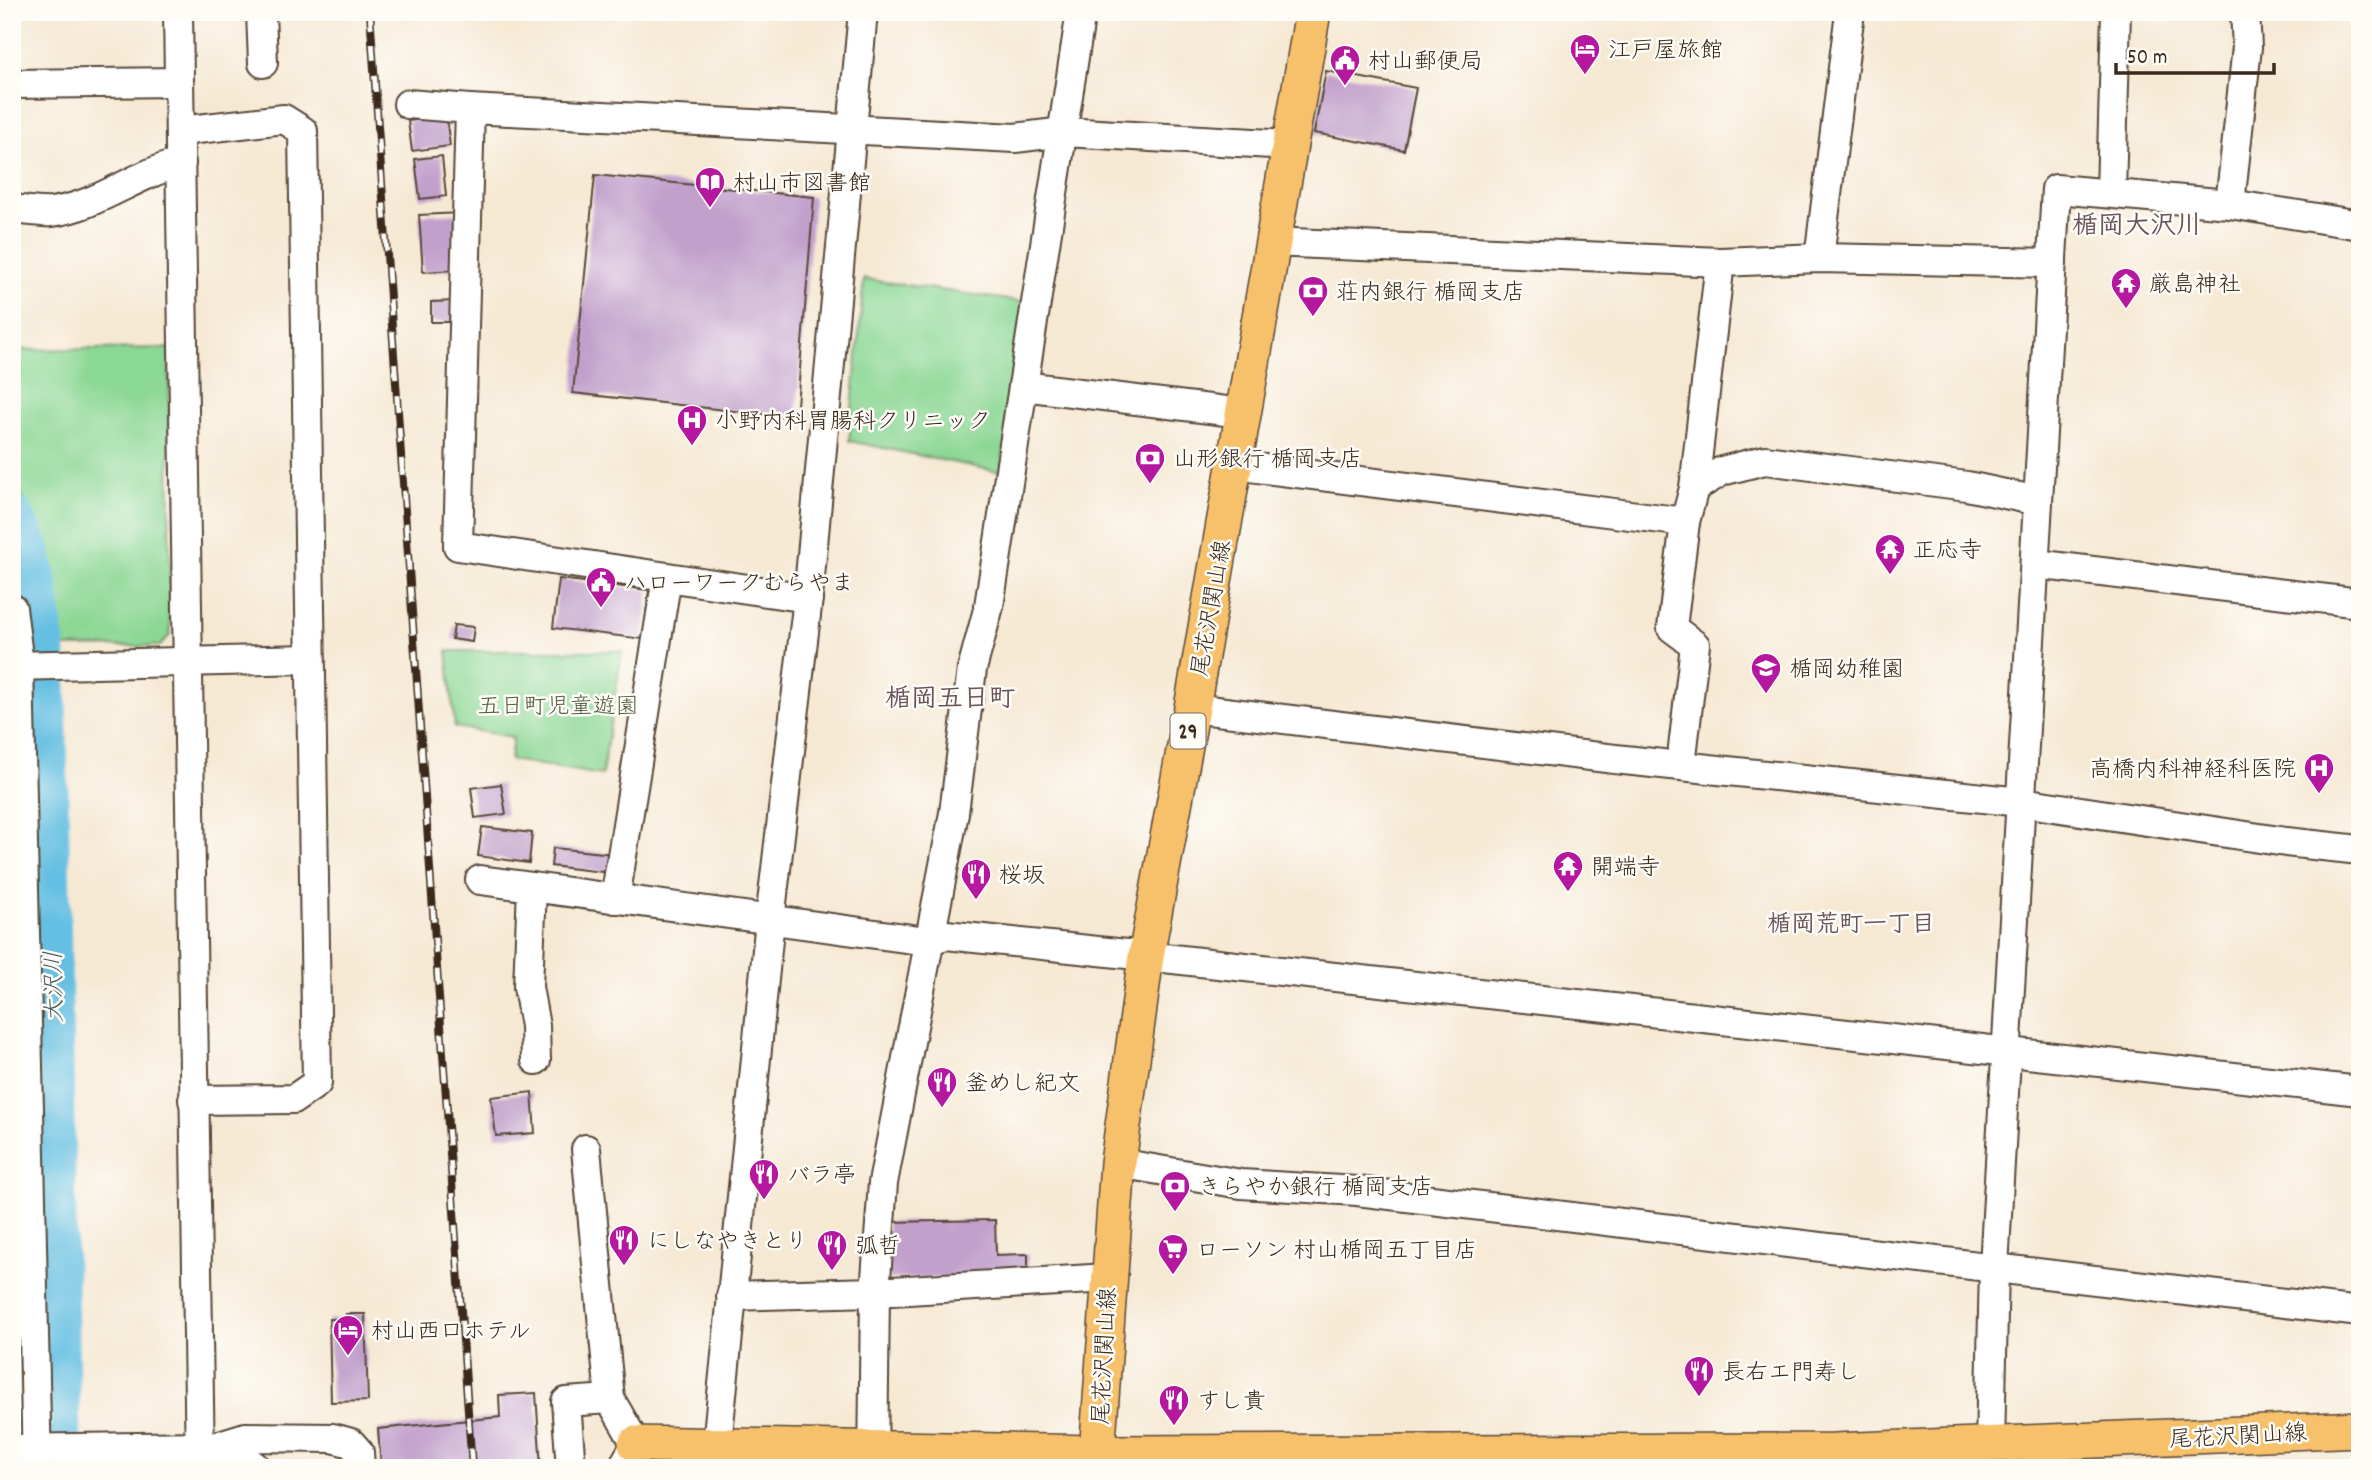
<svg xmlns="http://www.w3.org/2000/svg" width="2372" height="1480" viewBox="0 0 2372 1480" font-family="Dekko,'Klee One',sans-serif">
	<style>
		.green { fill: #8bd794; stroke: #638059; stroke-width: 2 }
		.lines { fill: none; stroke-linecap: round; stroke-linejoin: round }
		.river { stroke: #65bfe2; stroke-width: 38 }
		.building { fill: #c2a0cc }
		.minor-casing { stroke: #574739; stroke-width: 32 }
		.major-casing { stroke: #574739; stroke-width: 38 }
		.minor { stroke: #fff; stroke-width: 28 }
		.major { stroke: #f7c06b; stroke-width: 35 }
		.rail-casing { stroke: #3b2a1e; stroke-width: 8 }
		.rail { stroke: #fdfcf7; stroke-width: 5; stroke-dasharray: 16; stroke-linecap: butt }
		.labels { text-anchor: middle; stroke-width: 5; stroke-linejoin: round; paint-order: stroke }
		.shield { fill: #fdfcf7; stroke: #75695f; stroke-width: 2 }
		.shield-label { font-size: 21px; font-weight: bold; fill: #3b2a1e }
		.poi-label { font-size: 23px; fill: #3b2a1e; stroke: #fdfcf7; text-anchor: start }
		.street-label { font-size: 23px; fill: #3b2a1e; stroke: #fdfcf7 }
		.park-label { font-size: 23px; fill: #535e41; stroke: #fdfcf7 }
		.neighbourhood-label { font-size: 24px; font-weight: bold; fill: #6a535b; stroke: #fdfcf7 }
		.water-label { font-size: 24px; font-style: italic; fill: #4a5e63; stroke: #fdfcf7 }
		.quarter-label { font-size: 26px; font-weight: bold; fill: #6a535b; stroke: #fdfcf7 }
	</style>
	<rect width="100%" height="100%" fill="#fdfcf7"/>
	<filter id="ink" filterUnits="userSpaceOnUse"><feTurbulence type="fractalNoise" baseFrequency=".0143" numOctaves="2"/><feDisplacementMap in="SourceGraphic" scale="14" xChannelSelector="R" yChannelSelector="G"/><feConvolveMatrix kernelMatrix="1 2 1 2 8 2 1 2 1" color-interpolation-filters="sRGB"/></filter>
	<filter id="wash" filterUnits="userSpaceOnUse"><feTurbulence type="fractalNoise" baseFrequency=".00686" numOctaves="4" result="noise"/><feDisplacementMap in="SourceGraphic" scale="28" xChannelSelector="R" yChannelSelector="G"/><feGaussianBlur stdDeviation="1.57" result="paint"/><feColorMatrix in="noise" values="0 0 0 0 0 0 0 0 0 0 0 0 0 0 0 0 0 1.4 0 .05"/><feComposite in="paint" operator="in"/></filter>
	<g filter="url(#wash)">
		<rect width="100%" height="100%" fill="#f6e9d4"/>
		<g class="green">
			<polygon points="864,279 1030,303 1000,472 849,441"/>
			<polygon points="169,348 170,635 160,646 60,647 56,596 34,516 12,479 12,350"/>
			<polygon points="447,651 622,651 602,775 510,760 513,737 455,727"/>
		</g>
		<g class="lines">
			<path class="river" d="M12,513C41,554 42,611 47,660L62,1468"/>
		</g>
		<g id="blocks">
			<g class="building">
				<polygon points="1326,71 1416,88 1404,150 1314,133"/>
				<polygon points="446,116 450,146 412,151 408,121"/>
				<polygon points="442,156 446,196 420,199 415,159"/>
				<polygon points="595,175 814,197 796,418 573,393"/>
				<polygon points="461,213 463,237 452,238 454,270 423,272 419,215"/>
				<polygon points="456,301 456,322 431,322 431,302"/>
				<polygon points="559,579 649,590 643,639 553,628"/>
				<polygon points="454,625 474,627 472,642 452,639"/>
				<polygon points="501,784 506,814 475,818 471,788"/>
				<polygon points="482,827 532,833 529,863 478,856"/>
				<polygon points="553,848 613,854 611,873 551,866"/>
				<polygon points="532,1092 535,1133 496,1136 491,1097"/>
				<polygon points="995,1220 996,1255 1028,1254 1028,1276 889,1279 887,1222"/>
				<polygon points="346,1314 365,1314 368,1401 331,1402 329,1319 346,1319"/>
				<polygon points="536,1393 541,1468 381,1468 378,1429 500,1417 499,1395"/>
			</g>
		</g>
	</g>
	<g filter="url(#ink)">
		<use href="#blocks" fill-opacity="0" stroke="#574739" stroke-width="2"/>
		<g class="lines">
			<g class="minor-casing">
				<g id="minor">
					<polyline points="178,12 200,1468"/>
					<polyline points="261,12 263,63"/>
					<polyline points="12,84 179,82"/>
					<polyline points="408,104 470,109"/>
					<polyline points="180,131 284,119 303,131 317,1083 294,1099 193,1100"/>
					<polyline points="2111,193 2116,12"/>
					<polyline points="2230,204 2247,47 2245,12"/>
					<path d="M12,209C25,210 39,213 51,212C97,207 136,173 181,163"/>
					<polyline points="1271,242 1720,262 1819,258 2052,263"/>
					<polyline points="1819,258 1850,12"/>
					<polyline points="1023,386 1242,413"/>
					<polyline points="1234,465 1685,522"/>
					<polyline points="1694,488 1720,262"/>
					<polyline points="2035,564 2360,603"/>
					<polyline points="808,598 458,546 470,109 1015,138 1064,132 1287,145"/>
					<polyline points="12,608 19,665 37,1468"/>
					<polyline points="12,666 310,659"/>
					<polyline points="1192,708 1615,759 2021,802 2286,842 2360,850"/>
					<polyline points="1681,765 1695,645 1672,628 1685,522 1694,488 1722,471 1765,460 1967,486 2038,501"/>
					<polyline points="480,880 927,941 946,935 1146,956 2360,1091"/>
					<polyline points="532,887 528,987 535,1026 536,1060"/>
					<polyline points="615,899 667,577"/>
					<polyline points="586,1149 610,1399"/>
					<polyline points="1118,1163 1241,1184 1357,1191 2360,1312"/>
					<polyline points="731,1296 875,1292 1108,1278"/>
					<polyline points="717,1444 770,920 808,598 863,12"/>
					<polyline points="1990,1446 1994,1267 2056,189 2230,204 2360,225"/>
					<polyline points="213,1447 245,1437 333,1438 351,1443 359,1452 360,1468"/>
					<polyline points="12,1449 200,1446 243,1457 257,1468"/>
					<polyline points="571,1468 566,1402 610,1399 636,1444 622,1468"/>
					<polyline points="873,1468 875,1292 883,1183 954,813 972,669 989,606 1081,12"/>
				</g>
			</g>
			<g class="major-casing">
				<g id="major">
					<polyline points="636,1444 1097,1453 1834,1451 2360,1429"/>
					<polyline points="1096,1468 1118,1163 1146,956 1192,708 1313,12"/>
				</g>
			</g>
			<use href="#minor" class="minor"/>
			<use href="#major" class="major"/>
			<g class="rail-casing">
				<polyline id="rail" points="370,12 472,1468"/>
			</g>
			<use href="#rail" class="rail"/>
		</g>
	</g>
	<defs>
		<g id="hotel-pin" transform="scale(1.575)"><path d="M0 17L-7.5 6A9.5 9.5 0 1 1 7.5 6Z" fill="#b5179e" stroke="#fdfcf7"/><path d="M-6-4.5h1.5V1H6V5H4.5V3h-9V5H-6ZM-4 0a1.8 1.8 0 1 1 3.6 0ZM.5 0V-2.5h3Q6-2.5 6 0Z" fill="#fff"/></g>
		<g id="civic-pin" transform="scale(1.575)"><path d="M0 17L-7.5 6A9.5 9.5 0 1 1 7.5 6Z" fill="#b5179e" stroke="#fdfcf7"/><path d="M-.6-6.5H3V-4.5H.6V-3L4-1V1h2V6H-6V1h2V-1L-.6-3ZM-1.2 2.5V6h2.4V2.5Z" fill="#fff"/></g>
		<g id="library-pin" transform="scale(1.575)"><path d="M0 17L-7.5 6A9.5 9.5 0 1 1 7.5 6Z" fill="#b5179e" stroke="#fdfcf7"/><path d="M-6-4Q-3-5.5-.7-3.5V5Q-3 3-6 4ZM6-4Q3-5.5 .7-3.5V5Q3 3 6 4Z" fill="#fff"/></g>
		<g id="temple-pin" transform="scale(1.575)"><path d="M0 17L-7.5 6A9.5 9.5 0 1 1 7.5 6Z" fill="#b5179e" stroke="#fdfcf7"/><path d="M0-6L5-2H3V0L6.5 2.5H4V6H1.5V3h-3V6H-4V2.5H-6.5L-3 0V-2H-5Z" fill="#fff"/></g>
		<g id="bank-pin" transform="scale(1.575)"><path d="M0 17L-7.5 6A9.5 9.5 0 1 1 7.5 6Z" fill="#b5179e" stroke="#fdfcf7"/><path d="M-6-4H6V4H-6ZM0-2.3a2.3 2.3 0 1 0 0 4.6a2.3 2.3 0 1 0 0-4.6Z" fill="#fff"/></g>
		<g id="hospital-pin" transform="scale(1.575)"><path d="M0 17L-7.5 6A9.5 9.5 0 1 1 7.5 6Z" fill="#b5179e" stroke="#fdfcf7"/><path d="M-5-5h3v3.5h4V-5h3V5h-3V1.5h-4V5h-3Z" fill="#fff"/></g>
		<g id="school-pin" transform="scale(1.575)"><path d="M0 17L-7.5 6A9.5 9.5 0 1 1 7.5 6Z" fill="#b5179e" stroke="#fdfcf7"/><path d="M0-5L7-2L0 1L-7-2ZM-4 1L0 2.5L4 1V4Q0 6-4 4Z" fill="#fff"/></g>
		<g id="restaurant-pin" transform="scale(1.575)"><path d="M0 17L-7.5 6A9.5 9.5 0 1 1 7.5 6Z" fill="#b5179e" stroke="#fdfcf7"/><path d="M-5-6h1v4h1v-4h1v4h1v-4h1v5L-1.5 .5V6h-2V.5L-5-1ZM5-6V6H3V1.5H1.5Q1.5-4 5-6Z" fill="#fff"/></g>
		<g id="supermarket-pin" transform="scale(1.575)"><path d="M0 17L-7.5 6A9.5 9.5 0 1 1 7.5 6Z" fill="#b5179e" stroke="#fdfcf7"/><path d="M-6-5.5h2.5l.6 2H6L4.5 2H-2.5L-4.4-4H-6ZM-1.5 3.2a1.3 1.3 0 1 0 .1 0ZM3 3.2a1.3 1.3 0 1 0 .1 0Z" fill="#fff"/></g>
	</defs>
	<g fill-rule="evenodd">
		<use href="#hotel-pin" x="1585" y="49"/>
		<use href="#civic-pin" x="1345" y="60"/>
		<use href="#library-pin" x="710" y="182"/>
		<use href="#temple-pin" x="2126" y="283"/>
		<use href="#bank-pin" x="1313" y="291"/>
		<use href="#hospital-pin" x="692" y="420"/>
		<use href="#bank-pin" x="1150" y="458"/>
		<use href="#temple-pin" x="1890" y="549"/>
		<use href="#civic-pin" x="601" y="582"/>
		<use href="#school-pin" x="1766" y="668"/>
		<use href="#hospital-pin" x="2319" y="768"/>
		<use href="#temple-pin" x="1568" y="866"/>
		<use href="#restaurant-pin" x="976" y="874"/>
		<use href="#restaurant-pin" x="942" y="1082"/>
		<use href="#restaurant-pin" x="764" y="1174"/>
		<use href="#bank-pin" x="1175" y="1186"/>
		<use href="#restaurant-pin" x="624" y="1240"/>
		<use href="#restaurant-pin" x="832" y="1245"/>
		<use href="#supermarket-pin" x="1173" y="1249"/>
		<use href="#hotel-pin" x="348" y="1330"/>
		<use href="#restaurant-pin" x="1699" y="1371"/>
		<use href="#restaurant-pin" x="1174" y="1400"/>
	</g>
	<g class="labels">
		<rect class="shield" x="1170.5" y="713.5" width="35" height="35" rx="5"/>
		<g class="shield-label">
			<text x="1188" y="738">29</text>
		</g>
		<g class="poi-label">
			<text x="1608" y="57">江戸屋旅館</text>
			<text x="1368" y="68">村山郵便局</text>
			<text x="733" y="190">村山市図書館</text>
			<text x="2149" y="291">厳島神社</text>
			<text x="1336" y="299">荘内銀行 楯岡支店</text>
			<text x="715" y="428">小野内科胃腸科クリニック</text>
			<text x="1173" y="466">山形銀行 楯岡支店</text>
			<text x="1913" y="557">正応寺</text>
			<text x="624" y="590">ハローワークむらやま</text>
			<text x="1789" y="676">楯岡幼稚園</text>
			<text x="2296" y="776" text-anchor="end">高橋内科神経科医院</text>
			<text x="1591" y="874">開端寺</text>
			<text x="999" y="882">桜坂</text>
			<text x="965" y="1090">釜めし紀文</text>
			<text x="787" y="1182">バラ亭</text>
			<text x="1198" y="1194">きらやか銀行 楯岡支店</text>
			<text x="647" y="1248">にしなやきとり</text>
			<text x="855" y="1253">弧哲</text>
			<text x="1196" y="1257">ローソン 村山楯岡五丁目店</text>
			<text x="371" y="1338">村山西口ホテル</text>
			<text x="1722" y="1379">長右エ門寿し</text>
			<text x="1197" y="1408">すし貴</text>
		</g>
		<g class="street-label">
			<text transform="translate(1210 608) rotate(-80)" y="8">尾花沢関山線</text>
			<text transform="translate(1103 1356) rotate(-87)" y="8">尾花沢関山線</text>
			<text transform="translate(2238 1435) rotate(-3)" y="8">尾花沢関山線</text>
		</g>
		<g class="park-label">
			<text x="558" y="713">五日町児童遊園</text>
		</g>
		<g class="neighbourhood-label">
			<text x="1851" y="931">楯岡荒町一丁目</text>
		</g>
		<g class="water-label">
			<text transform="translate(53 987) rotate(-91)" y="8">大沢川</text>
		</g>
		<g class="quarter-label">
			<text x="2137" y="233">楯岡大沢川</text>
			<text x="950" y="706">楯岡五日町</text>
		</g>
	</g>
	<rect width="2372" height="1480" fill="none" stroke="#fdfcf7" stroke-width="42"/>
	<path d="M2116 63v10h158v-10" fill="none" stroke="#3b2a1e" stroke-width="3.5"/>
	<text x="2127" y="63" font-size="21" fill="#3b2a1e" stroke="#fdfcf7" stroke-width="5" paint-order="stroke">50 m</text>
</svg>
